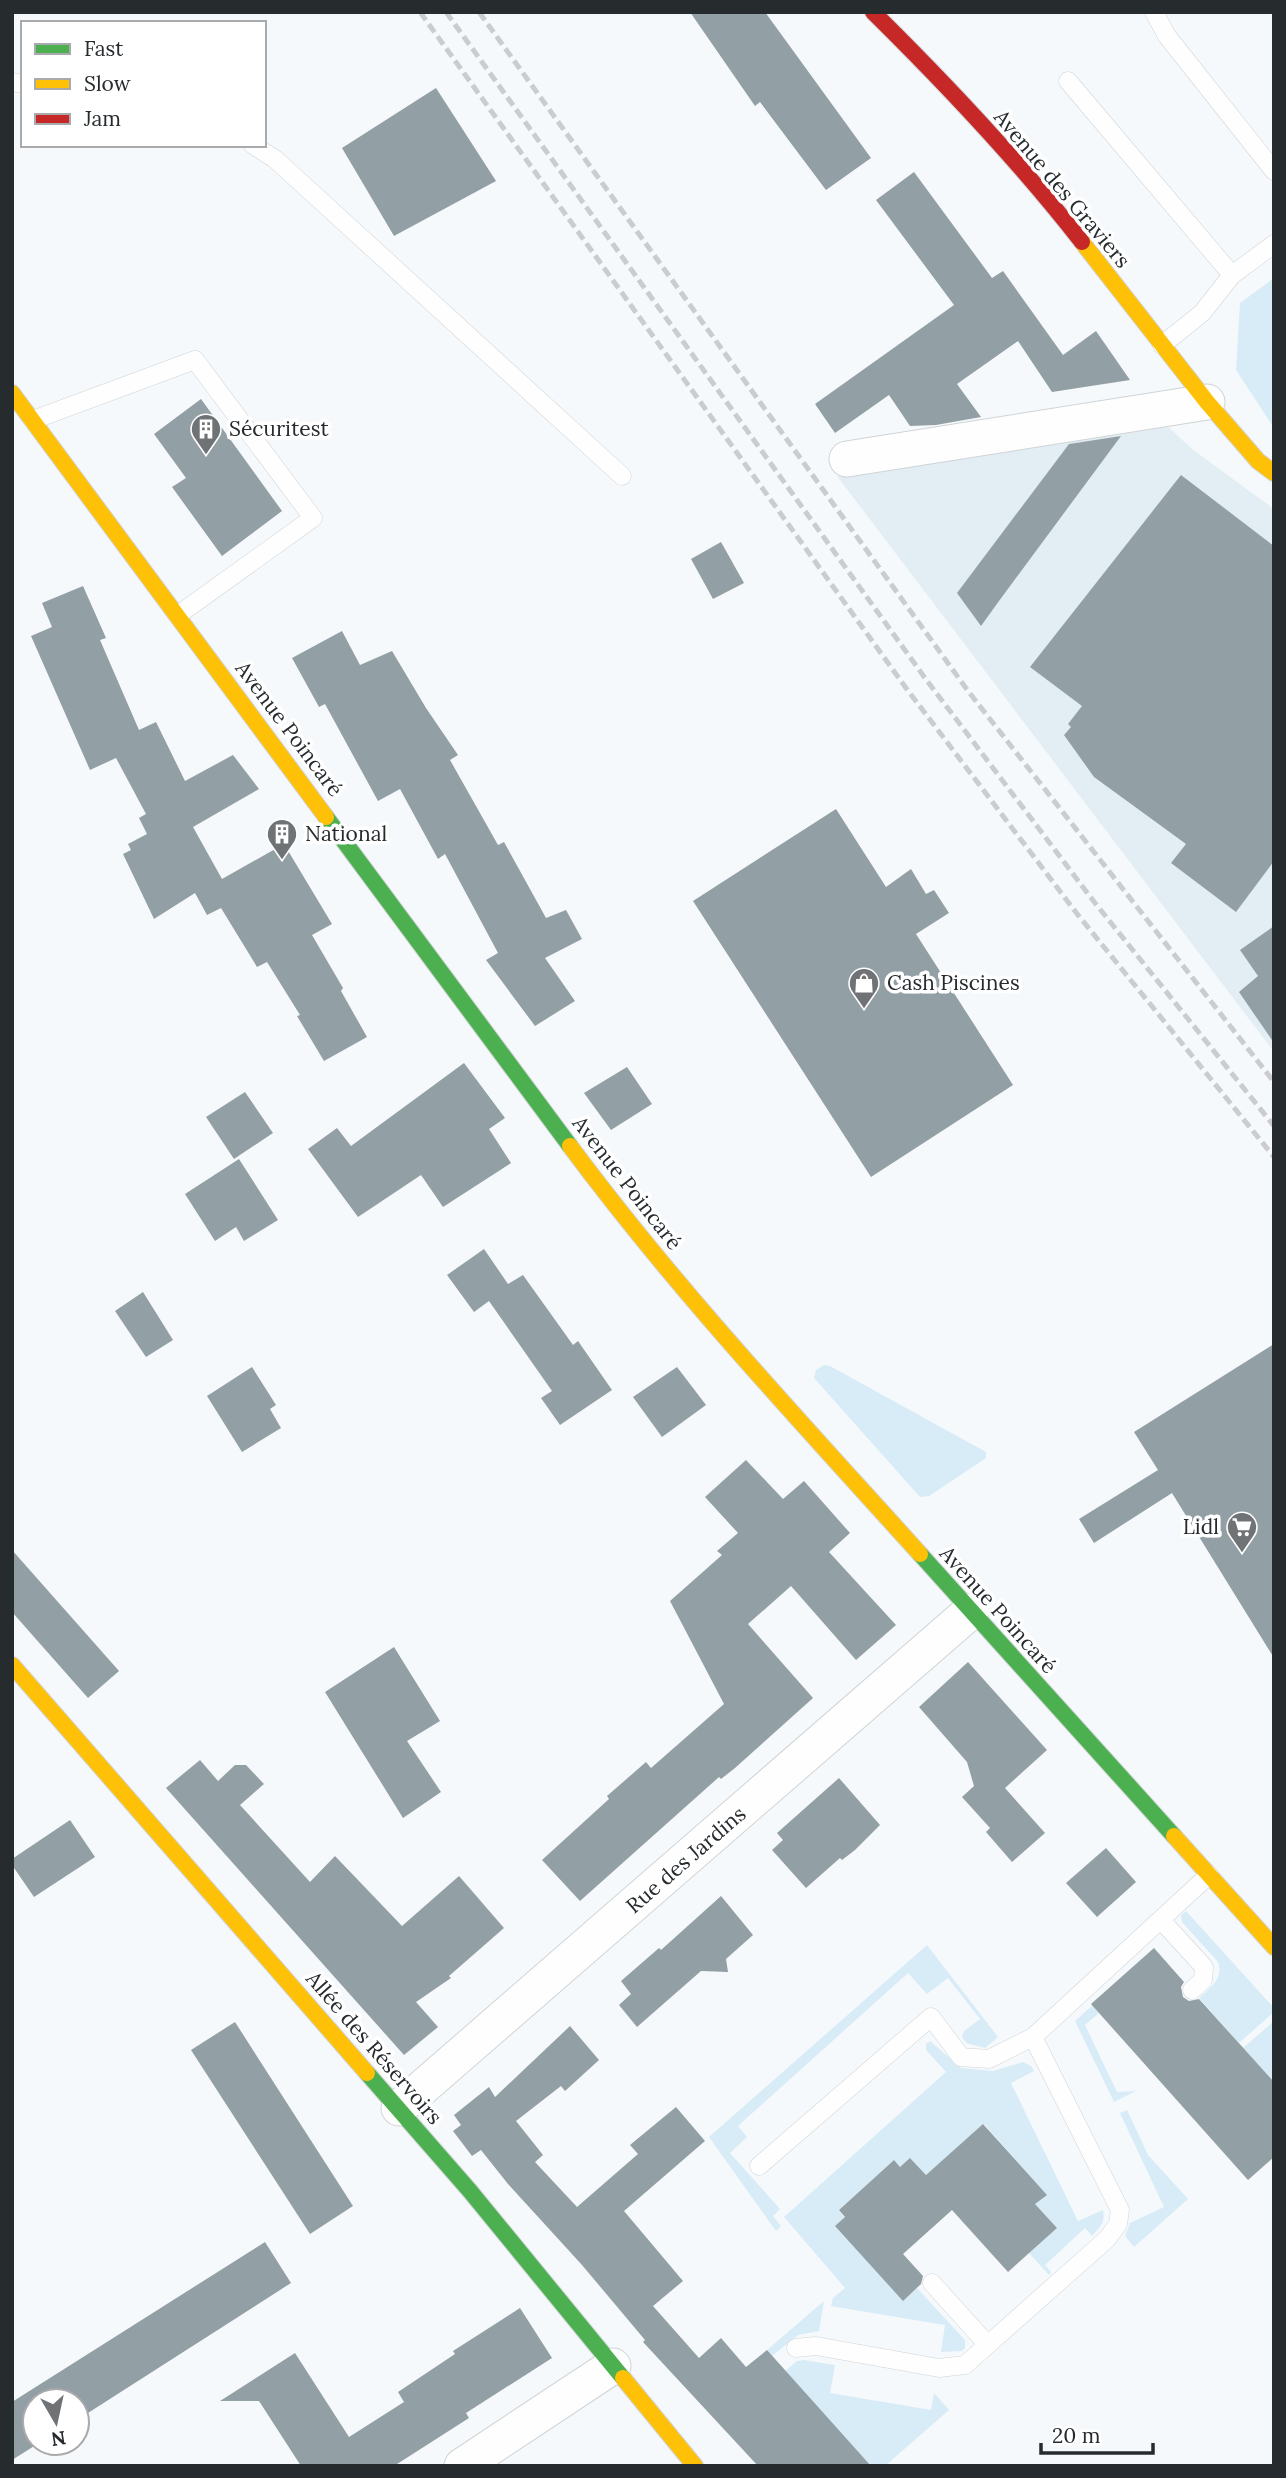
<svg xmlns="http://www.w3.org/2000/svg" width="1286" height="2478" viewBox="0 0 1286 2478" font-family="Lora,serif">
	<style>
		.built { fill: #e2eef4 }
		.green { fill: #d7ecf7 }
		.building { fill: #929fa5 }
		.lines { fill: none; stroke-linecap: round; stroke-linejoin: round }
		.lane-casing { stroke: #d0d4d6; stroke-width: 19 }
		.street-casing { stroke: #d0d4d6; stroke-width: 37 }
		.fast-casing { stroke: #d0d4d6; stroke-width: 18 }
		.slow-casing { stroke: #d0d4d6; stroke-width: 18 }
		.jam-casing { stroke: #d0d4d6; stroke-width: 18 }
		.lane { stroke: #fefefe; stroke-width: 18 }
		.street { stroke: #fefefe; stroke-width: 35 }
		.fast { stroke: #4caf50; stroke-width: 16 }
		.slow { stroke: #ffc107; stroke-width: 16 }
		.jam { stroke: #c62828; stroke-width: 16 }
		.rail { stroke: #cbcccd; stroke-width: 5; stroke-dasharray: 10 5; stroke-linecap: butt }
		.labels { text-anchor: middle; stroke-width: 7; stroke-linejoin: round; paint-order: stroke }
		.street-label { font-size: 21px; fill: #262b2e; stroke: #fff }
		.poi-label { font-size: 21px; fill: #262b2e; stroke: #fff; text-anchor: start }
	</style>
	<rect width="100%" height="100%" fill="#f6f9fb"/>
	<polygon class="built" points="1161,420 1192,449 1274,509 1274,1052 837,476"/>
	<g class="green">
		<polygon points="1274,278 1274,428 1236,370 1240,303"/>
		<polygon points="824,1365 830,1366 986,1452 986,1458 929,1496 920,1497 814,1378 816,1370"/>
		<path d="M1186,1911L1274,2008V2012L1239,2043L1199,1998C1210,1988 1224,1979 1218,1962L1182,1922L1181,1915Z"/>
		<polygon points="927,1945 998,2037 985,2048 966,2043 962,2037 964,2031 980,2019 948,1978 927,1994 908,1973 738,2126 747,2137 730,2153 780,2209 773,2216 781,2226 776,2231 709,2137"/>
		<polygon points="1093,2005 1099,2013 1085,2025 1117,2092 1136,2091 1114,2102 1075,2021"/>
		<polygon points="1274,2021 1274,2082 1243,2048"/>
		<path d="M930,2041L961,2068L993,2071L1023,2062L1031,2066L1034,2071L1011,2083L1078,2221L1103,2210C1106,2222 1100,2227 1092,2236L1085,2228L1045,2265L1051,2272L1049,2275L1029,2253L1057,2228L1035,2204L1046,2194L984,2124L926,2175L911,2159L900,2167L894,2160L839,2210L903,2300L917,2288L965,2340V2348L962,2351L941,2352L945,2325L831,2306L833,2298L845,2288L784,2217L946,2072L926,2050V2044Z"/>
		<polygon points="1127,2110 1148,2155 1188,2199 1134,2247 1125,2236 1130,2223 1164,2207 1120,2113"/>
		<polygon points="824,2301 819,2331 798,2335 772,2356 767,2350"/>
		<polygon points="804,2360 835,2365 830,2393 931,2410 934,2393 949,2410 885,2466 871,2466 785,2371 797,2361"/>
	</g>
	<g class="building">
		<polygon points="690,12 765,12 871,158 826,190 760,102 755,106"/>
		<polygon points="436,88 496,181 394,236 342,148"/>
		<polygon points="914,172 992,278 1003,271 1063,355 1096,331 1130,380 1052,392 1018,341 957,384 981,417 936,425 910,426 889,395 835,433 815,404 954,305 876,200"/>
		<polygon points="201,399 282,511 222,556 172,487 186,478 154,434"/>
		<polygon points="1121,436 999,601 981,626 957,593 1069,444"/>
		<polygon points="1181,475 1274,546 1274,861 1236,912 1171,863 1186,844 1094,777 1064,735 1071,727 1068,724 1082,706 1030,667"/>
		<polygon points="721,542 744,583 713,599 691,559"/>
		<polygon points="83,586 106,638 100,640 139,730 156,722 185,781 233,755 259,789 193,827 222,879 284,844 332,924 312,935 343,988 341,991 367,1037 324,1061 297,1016 300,1015 267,962 257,967 221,908 207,915 195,893 154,919 123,854 131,850 128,844 147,834 139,818 146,814 116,758 90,770 31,636 52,627 42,603"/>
		<polygon points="342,631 360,665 392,651 426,708 458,755 450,760 498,845 504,842 546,918 566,910 582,939 545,958 575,1001 535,1026 486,960 498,953 445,854 438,859 400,789 378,801 325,704 319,707 292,658"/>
		<polygon points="836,809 886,887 911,869 926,894 934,890 949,913 916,934 1013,1085 871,1177 693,901"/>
		<polygon points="1274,926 1274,1043 1239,992 1258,976 1240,950"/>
		<polygon points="464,1063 505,1118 489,1129 511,1163 443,1207 421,1175 358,1217 308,1149 337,1128 351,1146"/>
		<polygon points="627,1067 652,1104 611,1130 584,1093"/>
		<polygon points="245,1092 273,1133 234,1159 206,1117"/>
		<polygon points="239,1159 278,1220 244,1241 236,1227 215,1241 185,1194"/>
		<polygon points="484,1249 508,1284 523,1275 573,1345 578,1341 612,1390 560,1425 541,1398 552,1391 489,1301 474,1312 447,1275"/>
		<polygon points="143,1292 173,1340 146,1357 115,1311"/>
		<polygon points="1274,1344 1274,1658 1172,1493 1094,1543 1079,1519 1158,1470 1134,1432"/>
		<polygon points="252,1367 276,1405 270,1409 281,1428 242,1452 207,1396"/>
		<polygon points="677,1367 706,1405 662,1437 633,1397"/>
		<polygon points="746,1460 783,1499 804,1481 850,1533 829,1552 896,1625 856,1660 791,1586 748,1624 813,1698 735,1768 721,1779 719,1777 580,1901 542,1860 609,1799 607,1796 646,1762 651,1768 724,1704 670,1601 722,1555 717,1551 738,1533 705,1497"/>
		<polygon points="12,1550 119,1671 88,1698 12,1612"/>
		<polygon points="394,1647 440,1721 407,1741 441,1792 403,1818 325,1692"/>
		<polygon points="968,1662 1047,1750 1005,1788 1045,1833 1012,1862 986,1832 990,1828 962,1797 974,1786 967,1762 919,1707"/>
		<polygon points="200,1760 218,1781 235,1765 246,1765 264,1784 240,1805 310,1882 335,1856 402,1926 459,1876 504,1928 449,1976 451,1978 416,2002 438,2027 404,2055 166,1788"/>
		<polygon points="839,1778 880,1825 855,1850 842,1860 840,1858 806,1888 772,1850 783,1840 777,1833"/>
		<polygon points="70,1820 95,1857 34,1897 12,1865 12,1859"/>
		<polygon points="1106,1848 1136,1882 1097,1917 1066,1883"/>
		<polygon points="721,1896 753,1935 726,1959 728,1972 701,1971 637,2027 619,2005 631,1994 621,1981 659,1948 661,1950"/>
		<polygon points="1154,1948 1184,1982 1181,1987 1183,1997 1189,2001 1199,1999 1274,2082 1274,2157 1248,2180 1091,2004"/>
		<polygon points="235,2022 353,2206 310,2234 191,2050"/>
		<polygon points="570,2026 599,2060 565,2091 561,2086 516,2121 543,2155 535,2162 577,2207 638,2154 630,2145 676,2107 705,2141 624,2211 683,2281 653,2306 699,2358 721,2338 746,2367 767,2350 871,2466 758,2466 643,2342 645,2340 582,2265 508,2184 481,2150 472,2156 453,2131 461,2125 454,2115 489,2087 495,2097"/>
		<polygon points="983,2124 1047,2195 1035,2204 1057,2228 1008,2272 952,2210 903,2254 923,2276 921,2284 903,2301 835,2226 845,2217 839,2210 894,2160 900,2167 910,2158 926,2175"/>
		<polygon points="265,2242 291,2283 77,2420 77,2401 35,2401 35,2443 39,2443 12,2460 12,2402"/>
		<polygon points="520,2308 552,2358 466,2413 469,2418 394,2466 301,2466 259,2401 220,2401 295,2353 349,2437 404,2402 398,2392 455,2354 453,2351"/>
	</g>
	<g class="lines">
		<g class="lane-casing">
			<g id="lane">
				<polyline points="1154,12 1167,36 1274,171"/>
				<polyline points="1068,81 1232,275"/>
				<polyline points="12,82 23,84"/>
				<polyline points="253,145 275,159 622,476"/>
				<polyline points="1162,345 1202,313 1232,275 1274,244"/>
				<polyline points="33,420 195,360 313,518 178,615"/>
				<polyline points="1161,1920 1204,1967 1203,1980 1192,1990"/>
				<polyline points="759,2166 931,2017 961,2057 989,2059 1033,2037 1209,1875"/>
				<polyline points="932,2283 987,2344"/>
				<polyline points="796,2348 816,2346 939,2368 965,2365 1107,2239 1118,2224 1120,2210 1033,2037"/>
			</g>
		</g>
		<g class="street-casing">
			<g id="street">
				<polyline points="847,459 1207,402"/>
				<polyline points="399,2108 971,1611"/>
				<polyline points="462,2466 613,2366"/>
			</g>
		</g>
		<g class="fast-casing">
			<g id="fast">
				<polyline points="326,817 570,1146"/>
				<polyline points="920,1554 1174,1836"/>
				<polyline points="367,2073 470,2191 623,2378"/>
			</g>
		</g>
		<g class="slow-casing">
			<g id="slow">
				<polyline points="1082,242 1207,402 1258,461 1274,473"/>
				<polyline points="12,393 326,817"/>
				<path d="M570,1146C677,1290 800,1421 920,1554"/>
				<polyline points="12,1665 367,2073"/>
				<polyline points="1174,1836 1274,1947"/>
				<polyline points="623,2378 695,2466"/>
			</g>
		</g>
		<g class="jam-casing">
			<path id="jam" d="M873,12C947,85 1018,160 1082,242"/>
		</g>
		<use href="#lane" class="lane"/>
		<use href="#street" class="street"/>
		<use href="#fast" class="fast"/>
		<use href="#slow" class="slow"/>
		<use href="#jam" class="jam"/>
		<g class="rail">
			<polyline points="420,12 906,688 1078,915 1274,1157"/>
			<polyline points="446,12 925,678 1095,903 1274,1126"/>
			<polyline points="479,12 968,691 1274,1082"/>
		</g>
	</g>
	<defs>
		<g id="building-pin" transform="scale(1.575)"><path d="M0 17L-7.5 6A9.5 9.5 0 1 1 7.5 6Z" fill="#6f7376" stroke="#fff"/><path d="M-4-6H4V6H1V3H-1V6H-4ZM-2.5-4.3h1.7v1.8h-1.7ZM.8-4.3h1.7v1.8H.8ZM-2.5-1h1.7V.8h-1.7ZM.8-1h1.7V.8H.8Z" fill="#fff"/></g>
		<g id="shop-pin" transform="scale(1.575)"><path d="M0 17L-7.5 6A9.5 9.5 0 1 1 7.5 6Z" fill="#6f7376" stroke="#fff"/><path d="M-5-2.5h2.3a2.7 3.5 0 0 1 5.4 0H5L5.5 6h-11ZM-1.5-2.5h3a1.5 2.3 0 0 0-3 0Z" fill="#fff"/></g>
		<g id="supermarket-pin" transform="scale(1.575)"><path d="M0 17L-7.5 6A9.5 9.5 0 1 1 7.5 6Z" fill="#6f7376" stroke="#fff"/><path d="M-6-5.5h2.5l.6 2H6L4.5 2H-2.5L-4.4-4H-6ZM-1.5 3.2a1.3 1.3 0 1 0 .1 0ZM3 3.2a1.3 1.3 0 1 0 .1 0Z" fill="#fff"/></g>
	</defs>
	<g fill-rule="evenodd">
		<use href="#building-pin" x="206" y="429"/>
		<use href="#building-pin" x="282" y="834"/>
		<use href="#shop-pin" x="864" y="983"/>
		<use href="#supermarket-pin" x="1242" y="1527"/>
	</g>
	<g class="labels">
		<g class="street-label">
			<text transform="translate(1062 189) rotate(50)" y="7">Avenue des Graviers</text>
			<text transform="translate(289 729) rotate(53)" y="7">Avenue Poincaré</text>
			<text transform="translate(627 1183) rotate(52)" y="7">Avenue Poincaré</text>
			<text transform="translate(998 1610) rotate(48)" y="7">Avenue Poincaré</text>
			<text transform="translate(686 1860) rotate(-41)" y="7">Rue des Jardins</text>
			<text transform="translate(374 2048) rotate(49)" y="7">Allée des Réservoirs</text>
		</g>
		<g class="poi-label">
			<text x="229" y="436">Sécuritest</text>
			<text x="305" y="841">National</text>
			<text x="887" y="990">Cash Piscines</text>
			<text x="1219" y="1534" text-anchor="end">Lidl</text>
		</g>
	</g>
	<rect width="1286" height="2478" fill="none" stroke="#262b2e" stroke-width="28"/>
	<rect x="21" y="21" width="245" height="126" fill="#ffffff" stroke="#a8aaab" stroke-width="2"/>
	<rect x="35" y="44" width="35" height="10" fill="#4caf50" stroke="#a8aaab" stroke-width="2"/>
	<text x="84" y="56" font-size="21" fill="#262b2e">Fast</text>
	<rect x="35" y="79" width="35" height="10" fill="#ffc107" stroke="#a8aaab" stroke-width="2"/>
	<text x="84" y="91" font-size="21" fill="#262b2e">Slow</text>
	<rect x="35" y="114" width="35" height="10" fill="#c62828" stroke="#a8aaab" stroke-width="2"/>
	<text x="84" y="126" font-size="21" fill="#262b2e">Jam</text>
	<g transform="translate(56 2422) rotate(171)"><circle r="33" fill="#ffffff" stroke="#a8aaab" stroke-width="2"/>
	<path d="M0-5L12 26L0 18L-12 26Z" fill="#6f7376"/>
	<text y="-10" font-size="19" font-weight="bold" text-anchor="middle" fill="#262b2e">N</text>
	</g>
	<path d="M1041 2443v10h112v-10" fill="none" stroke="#262b2e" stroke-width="3.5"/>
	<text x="1052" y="2443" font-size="21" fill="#262b2e" stroke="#ffffff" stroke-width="5" paint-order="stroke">20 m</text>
</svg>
